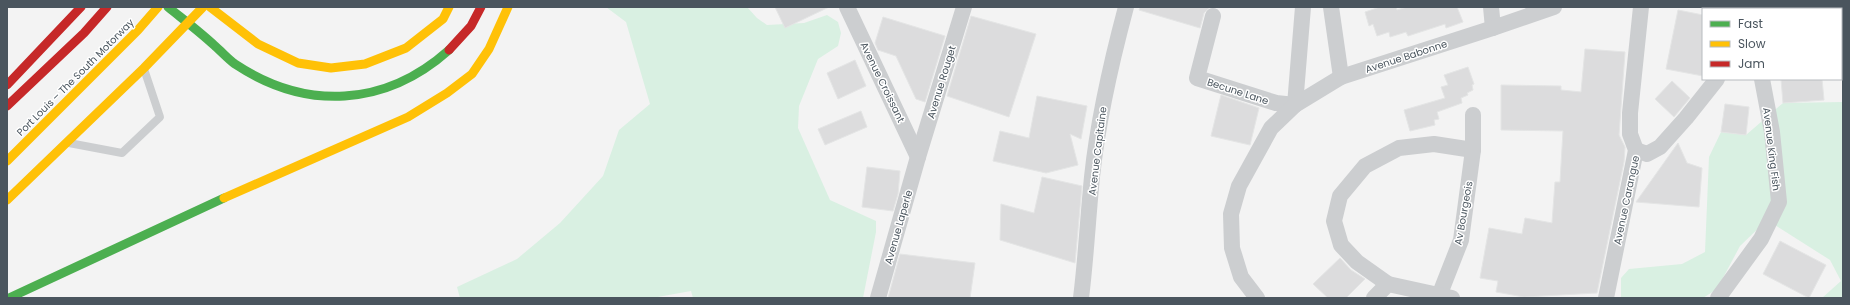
<svg xmlns="http://www.w3.org/2000/svg" width="1850" height="305" viewBox="0 0 1850 305" font-family="Poppins,sans-serif">
	<style>
		.green { fill: #d9f0e2 }
		.building { fill: #dcdcdd; stroke: #e4e5e5 }
		.lines { fill: none; stroke-linecap: round; stroke-linejoin: round }
		.lane { stroke: #ccced0; stroke-width: 8 }
		.street { stroke: #ccced0; stroke-width: 16 }
		.fast { stroke: #4caf50; stroke-width: 9 }
		.slow { stroke: #ffc107; stroke-width: 9 }
		.jam { stroke: #c62828; stroke-width: 9 }
		.labels { text-anchor: middle; stroke-width: 3; stroke-linejoin: round; paint-order: stroke }
		.street-label { font-size: 10px; fill: #4a555e; stroke: #fff }
	</style>
	<rect width="100%" height="100%" fill="#f3f3f3"/>
	<g class="green">
		<polygon points="606,7 747,7 757,18 767,25 804,23 827,15 838,22 841,33 838,46 818,59 799,106 798,128 830,200 876,221 876,232 863,298 693,298 691,291 652,298 460,298 457,287 517,259 560,223 603,176 619,130 650,104 626,22"/>
		<polygon points="1843,102 1843,298 1822,298 1841,281 1830,260 1767,220 1740,246 1717,289 1703,298 1621,298 1621,278 1629,269 1682,264 1705,252 1709,157 1721,132 1746,135 1783,103"/>
	</g>
	<g class="building">
		<polygon points="775,7 829,7 785,28"/>
		<polygon points="1140,7 1210,7 1204,13 1200,28 1139,10"/>
		<polygon points="1380,7 1396,7 1397,10 1407,7 1457,7 1463,22 1446,28 1445,24 1408,36 1406,32 1390,37 1389,32 1377,36 1373,24 1369,26 1365,12"/>
		<polygon points="1678,10 1703,15 1703,76 1666,69"/>
		<polygon points="971,16 1036,34 1009,117 947,96"/>
		<polygon points="883,17 945,36 925,102 916,99 896,56 878,50 875,43"/>
		<polygon points="1585,49 1625,52 1619,135 1625,147 1624,162 1597,293 1524,297 1496,292 1498,281 1480,278 1489,228 1522,234 1525,218 1552,223 1555,182 1560,182 1563,131 1501,130 1501,85 1561,86 1561,90 1581,92"/>
		<polygon points="855,60 866,86 838,99 827,73"/>
		<polygon points="1468,67 1474,84 1472,85 1473,90 1467,93 1468,95 1461,98 1462,103 1437,112 1439,119 1434,120 1435,125 1410,131 1404,110 1445,98 1441,87 1448,85 1444,75"/>
		<polygon points="1781,79 1822,79 1824,100 1783,103"/>
		<polygon points="1672,81 1690,98 1674,117 1655,99"/>
		<polygon points="1221,95 1259,108 1250,145 1211,136"/>
		<polygon points="1037,96 1087,106 1081,139 1070,134 1078,165 1046,173 993,161 1000,131 1029,138"/>
		<polygon points="1725,104 1749,107 1746,135 1721,132"/>
		<polygon points="861,111 867,127 825,145 818,129"/>
		<polygon points="1678,143 1687,163 1702,168 1699,207 1636,202"/>
		<polygon points="867,167 900,171 898,194 893,211 862,207"/>
		<polygon points="1042,177 1082,186 1075,263 1000,240 1001,204 1034,213"/>
		<polygon points="1780,241 1826,265 1809,298 1763,274"/>
		<polygon points="900,254 975,263 970,298 888,298"/>
		<polygon points="1340,258 1351,270 1365,279 1346,298 1328,298 1313,284"/>
	</g>
	<g class="lines">
		<polyline class="lane" points="69,143 122,153 160,117 144,69"/>
		<g class="street">
			<polyline points="847,7 918,157"/>
			<polyline points="1331,7 1341,77"/>
			<polyline points="1491,7 1493,28"/>
			<polyline points="1732,7 1733,9"/>
			<polyline points="1213,16 1197,78 1276,103 1295,105 1303,7"/>
			<polyline points="1841,32 1843,32"/>
			<polyline points="1636,150 1647,154 1660,147 1686,118 1717,79"/>
			<polyline points="1388,284 1357,262 1341,245 1334,221 1340,196 1365,166 1399,148 1434,144 1473,150"/>
			<polyline points="1439,296 1461,240 1473,150 1473,115"/>
			<polyline points="878,298 918,157 964,7"/>
			<path d="M1081,298C1086,258 1088,217 1092,177C1098,119 1111,63 1126,7"/>
			<polyline points="1257,298 1241,277 1232,248 1231,214 1239,186 1271,128 1295,105 1341,77 1493,28 1554,7"/>
			<polyline points="1374,298 1388,284 1452,298"/>
			<polyline points="1606,298 1636,150 1630,134 1630,113 1641,7"/>
			<polyline points="1718,298 1761,239 1779,202 1772,132 1762,79"/>
		</g>
		<g class="fast">
			<path d="M168,7C184,20 200,32 215,46C222,52 228,59 235,64C306,111 385,107 449,50"/>
			<polyline points="9,298 224,198"/>
		</g>
		<g class="slow">
			<polyline points="210,7 258,44 298,63 331,68 365,64 406,48 443,19 449,7"/>
			<polyline points="7,161 138,30 158,7"/>
			<polyline points="224,198 408,117 447,93 472,74 489,49 508,7"/>
			<polyline points="7,200 144,68 203,7"/>
		</g>
		<g class="jam">
			<polyline points="449,50 471,26 481,7"/>
			<polyline points="7,85 81,7"/>
			<polyline points="7,106 84,33 107,7"/>
		</g>
	</g>
	<g class="labels">
		<g class="street-label">
			<text transform="translate(1406 56) rotate(-18)" y="4">Avenue Babonne</text>
			<text transform="translate(75 77) rotate(-45)" y="4">Port Louis – The South Motorway</text>
			<text transform="translate(883 82) rotate(64)" y="4">Avenue Croissant</text>
			<text transform="translate(941 82) rotate(-73)" y="4">Avenue Rouget</text>
			<text transform="translate(1238 91) rotate(18)" y="4">Becune Lane</text>
			<text transform="translate(1772 149) rotate(83)" y="4">Avenue King Fish</text>
			<text transform="translate(1097 151) rotate(-83)" y="4">Avenue Capitaine</text>
			<text transform="translate(1626 200) rotate(-78)" y="4">Avenue Carangue</text>
			<text transform="translate(1463 213) rotate(-80)" y="4">Av Bourgeois</text>
			<text transform="translate(898 227) rotate(-74)" y="4">Avenue Laperle</text>
		</g>
	</g>
	<rect width="1850" height="305" fill="none" stroke="#4a555e" stroke-width="16"/>
	<rect x="1702" y="8" width="140" height="72" fill="#ffffff" stroke="#b7bbbf"/>
	<rect x="1710" y="21" width="20" height="6" fill="#4caf50" stroke="#b7bbbf"/>
	<text x="1738" y="28" font-size="12" fill="#4a555e">Fast</text>
	<rect x="1710" y="41" width="20" height="6" fill="#ffc107" stroke="#b7bbbf"/>
	<text x="1738" y="48" font-size="12" fill="#4a555e">Slow</text>
	<rect x="1710" y="61" width="20" height="6" fill="#c62828" stroke="#b7bbbf"/>
	<text x="1738" y="68" font-size="12" fill="#4a555e">Jam</text>
</svg>
